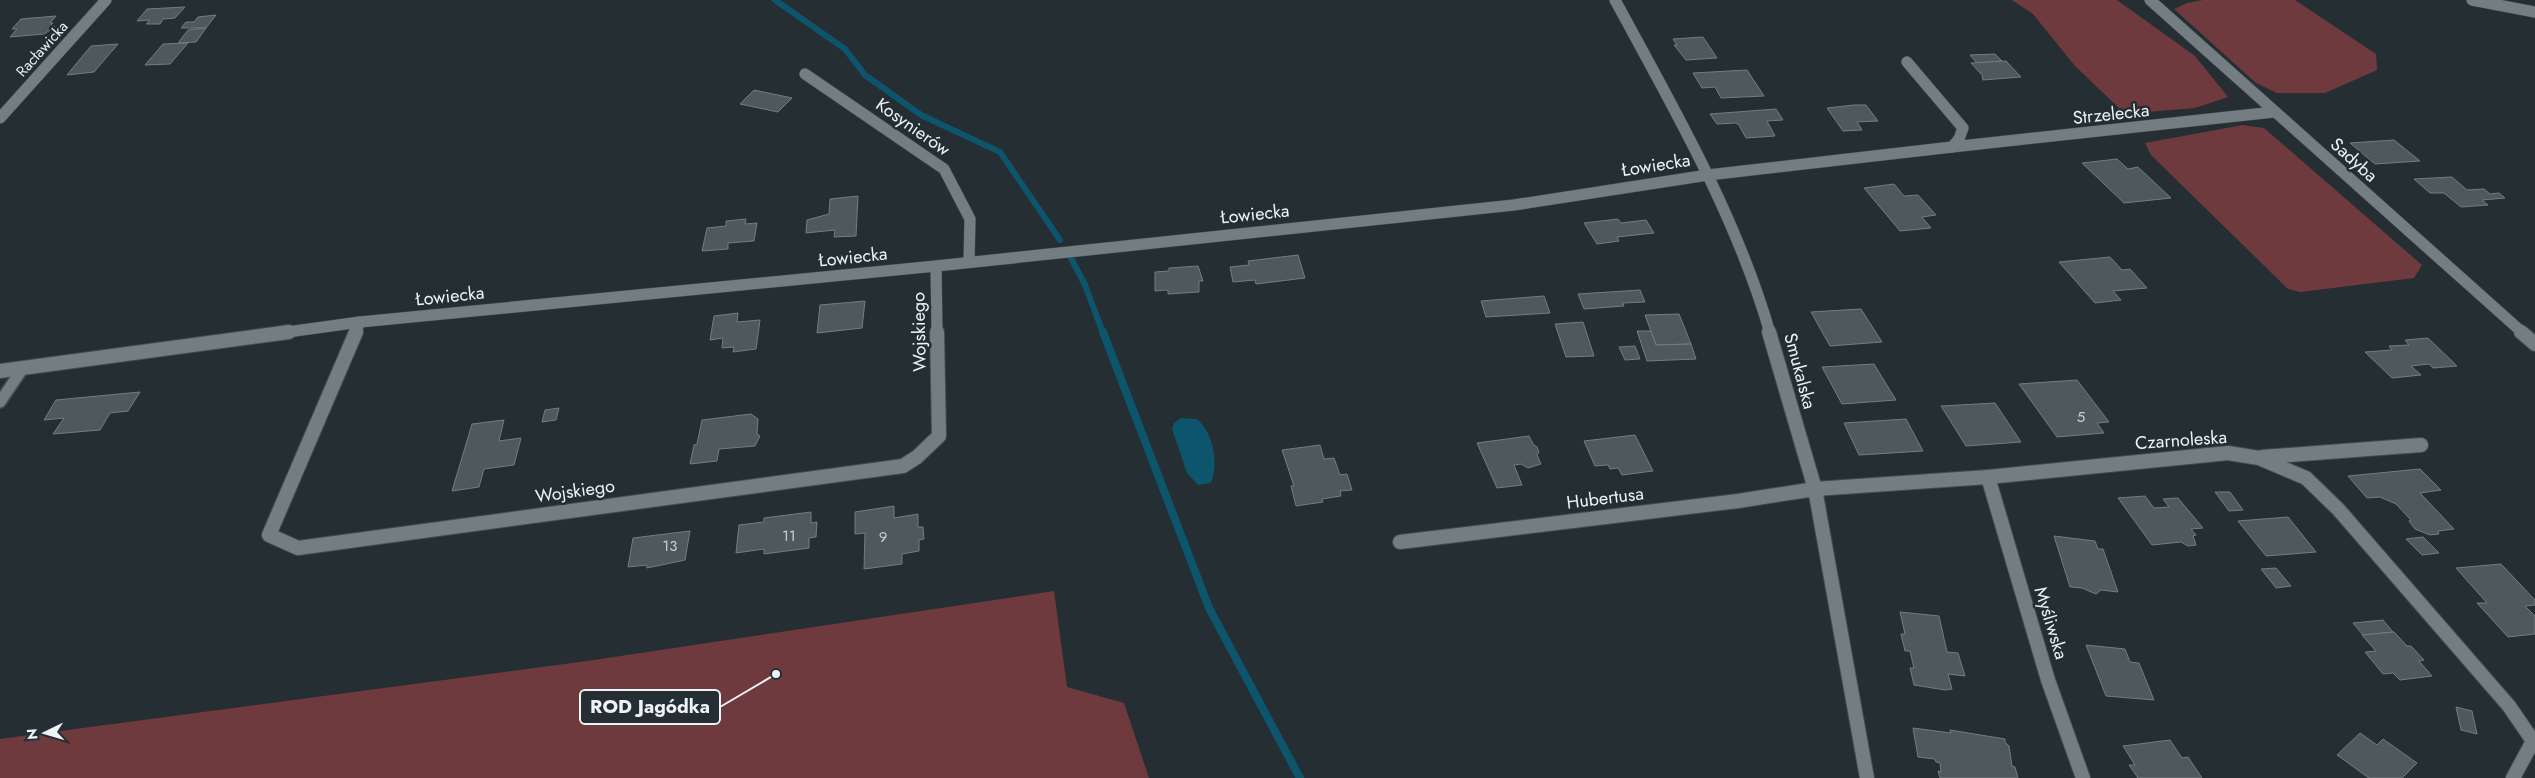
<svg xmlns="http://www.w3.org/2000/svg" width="2535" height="778" viewBox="0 0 2535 778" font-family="Jost,sans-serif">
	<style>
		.green { fill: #6f3a3e }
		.water { fill: #0c556d }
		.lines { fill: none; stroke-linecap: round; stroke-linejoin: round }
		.stream-far1 { stroke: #0c556d; stroke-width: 6 }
		.stream { stroke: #0c556d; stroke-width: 8 }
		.building { fill: #4f595d; stroke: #727d82 }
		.service-casing { stroke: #444b4f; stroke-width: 14 }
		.minor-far1-casing { stroke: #444b4f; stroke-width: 12 }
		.minor-casing { stroke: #444b4f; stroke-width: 16 }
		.service { stroke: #737d82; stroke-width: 11 }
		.minor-far1 { stroke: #737d82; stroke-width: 11 }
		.minor { stroke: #737d82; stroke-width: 14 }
		.labels { text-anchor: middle; stroke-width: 5; stroke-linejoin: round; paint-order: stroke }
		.far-street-label { font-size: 15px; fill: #edf3f6; stroke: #252e32 }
		.number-label { font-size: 15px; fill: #c6ccd0 }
		.street-label { font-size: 18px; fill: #edf3f6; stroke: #252e32 }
		.leader { fill: none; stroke: #edf3f6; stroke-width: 2 }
		.callout-dot { fill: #edf3f6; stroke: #252e32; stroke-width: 2 }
		.callout { fill: #252e32; stroke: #edf3f6; stroke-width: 2 }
		.callout-label { font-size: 19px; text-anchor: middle; font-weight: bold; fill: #edf3f6 }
	</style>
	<rect width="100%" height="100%" fill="#252e32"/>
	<g class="green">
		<polygon points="2012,0 2117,0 2195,56 2228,97 2195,108 2135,113 2120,109 2075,66 2033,14"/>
		<polygon points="2203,0 2295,0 2376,54 2377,70 2325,93 2277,93 2256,83 2174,9 2187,3"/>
		<polygon points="2243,125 2264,128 2422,265 2414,278 2300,292 2288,289 2151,155 2145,143"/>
		<polygon points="1054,591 1067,687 1124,703 1149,778 0,778 0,739 587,661"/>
	</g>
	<path class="water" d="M1181,418L1197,419C1213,433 1219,462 1211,483L1198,485L1187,473L1172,429L1174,423Z"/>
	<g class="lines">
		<g class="stream-far1">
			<polyline points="775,0 845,49 865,75 921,115 1000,152 1060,240"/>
			<polyline points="1071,258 1085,285 1103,333"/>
		</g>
		<polyline class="stream" points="1103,332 1209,608 1300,778"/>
	</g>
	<g class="building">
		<polygon points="185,7 175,18 163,19 160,24 146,24 150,20 137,21 147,9"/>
		<polygon points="216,15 206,28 181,28 186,22 194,22 198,17"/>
		<polygon points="56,16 50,23 53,23 51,25 55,27 44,34 10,37 17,29 12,29 21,19"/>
		<polygon points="206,28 196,42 178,43 188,30"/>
		<polygon points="1703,37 1717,58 1686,60 1674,45 1677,45 1673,39"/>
		<polygon points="188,43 170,64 145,65 163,44"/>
		<polygon points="118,44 94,72 67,75 91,46"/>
		<polygon points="1995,54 2002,61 1977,63 1970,55"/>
		<polygon points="2006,61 2021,77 1983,80 1982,75 1971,63"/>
		<polygon points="1747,70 1764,96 1721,98 1715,87 1702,88 1693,73"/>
		<polygon points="754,90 792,98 778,112 740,104"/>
		<polygon points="1854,105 1866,105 1878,121 1857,122 1862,130 1843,131 1827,108"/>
		<polygon points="1776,109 1783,120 1767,121 1775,136 1746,138 1739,125 1736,123 1717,124 1710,114"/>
		<polygon points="2394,140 2420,161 2375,164 2350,143"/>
		<polygon points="2117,159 2128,169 2138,167 2171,198 2124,203 2082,163"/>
		<polygon points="2452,177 2467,190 2484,189 2490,194 2499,193 2505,198 2482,200 2488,205 2461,207 2444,193 2430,193 2414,179"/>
		<polygon points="1894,184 1904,196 1918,195 1936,215 1922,217 1931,228 1900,231 1864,188"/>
		<polygon points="858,196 856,236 834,237 835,230 806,233 807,220 829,214 830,199"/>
		<polygon points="746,219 745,224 757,223 754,241 728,243 728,249 702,251 707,228 726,226 726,221"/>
		<polygon points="1618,219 1621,223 1646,220 1654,233 1617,237 1619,241 1597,244 1584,223"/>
		<polygon points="1298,255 1305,278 1256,284 1255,280 1233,282 1230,267 1249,265 1248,261"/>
		<polygon points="2110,257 2122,270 2130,269 2147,288 2113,291 2121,300 2095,303 2059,262"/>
		<polygon points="1198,266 1203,281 1199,281 1199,292 1168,294 1168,290 1155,291 1155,272 1169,271 1169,268"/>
		<polygon points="1640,290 1645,302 1623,303 1624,306 1584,309 1578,294"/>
		<polygon points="1544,296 1550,313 1486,317 1481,301"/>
		<polygon points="865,301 862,328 817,333 820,305"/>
		<polygon points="1861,309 1882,342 1830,346 1811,312"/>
		<polygon points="738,313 737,322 760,320 756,349 733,352 734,347 722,348 723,338 710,340 714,316"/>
		<polygon points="1679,314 1691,344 1656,345 1645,315"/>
		<polygon points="1583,322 1594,356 1566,357 1555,324"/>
		<polygon points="1637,331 1651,331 1656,345 1691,344 1696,359 1647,361"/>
		<polygon points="2428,338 2457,366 2433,368 2429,364 2411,366 2421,375 2392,378 2365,352 2392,350 2389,346 2409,345 2405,340"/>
		<polygon points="1635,346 1640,359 1625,360 1619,347"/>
		<polygon points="1874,364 1896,400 1842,404 1822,367"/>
		<polygon points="2077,380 2109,422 2097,423 2104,433 2057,437 2019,384"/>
		<polygon points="140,392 128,411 110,413 100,430 53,434 64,418 44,420 56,400"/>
		<polygon points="1995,403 2021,442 1966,446 1941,406"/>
		<polygon points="559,408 556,420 542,422 545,410"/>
		<polygon points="751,414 758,419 757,434 760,436 755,446 719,449 717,461 690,464 694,445 697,444 702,420"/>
		<polygon points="1906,419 1923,451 1859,455 1844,423"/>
		<polygon points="504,420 499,441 521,438 514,465 484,469 479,487 452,491 472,424"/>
		<polygon points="1635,435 1653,471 1622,475 1618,468 1610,469 1608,465 1595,466 1584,441"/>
		<polygon points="1529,436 1533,444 1537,447 1539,452 1537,455 1541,464 1528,468 1521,464 1514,465 1522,485 1497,488 1477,443"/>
		<polygon points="1320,445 1324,459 1334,458 1340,475 1347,474 1352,490 1340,491 1341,496 1322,499 1323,502 1296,506 1291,486 1294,486 1282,450"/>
		<polygon points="2420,469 2441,490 2420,493 2454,529 2438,531 2439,534 2430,535 2415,529 2409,521 2411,520 2396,504 2380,497 2367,498 2348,476"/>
		<polygon points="2215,492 2230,492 2243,510 2229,511"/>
		<polygon points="2145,496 2154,508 2169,507 2163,499 2178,498 2203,528 2191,529 2196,535 2193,536 2196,545 2188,546 2181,542 2152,545 2118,498"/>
		<polygon points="894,506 894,518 918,514 918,527 923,527 924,539 919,540 919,551 902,554 902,564 864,569 865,533 855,534 855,512"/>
		<polygon points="811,512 811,523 817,522 816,537 809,538 809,548 764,554 764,549 736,553 739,525 764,522 764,518"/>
		<polygon points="2288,517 2316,552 2266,556 2238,521"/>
		<polygon points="690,531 685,560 647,568 647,565 628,567 633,538"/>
		<polygon points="2054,536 2095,541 2098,549 2103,549 2118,592 2101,590 2096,594 2082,588 2070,587"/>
		<polygon points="2423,537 2439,553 2422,555 2406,539"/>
		<polygon points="2501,564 2535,600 2535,605 2525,606 2535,616 2535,634 2508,637 2477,603 2487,603 2456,568"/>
		<polygon points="2276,568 2291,586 2276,588 2261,569"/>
		<polygon points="1900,612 1939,616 1947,652 1958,653 1965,676 1948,674 1952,689 1945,690 1914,685 1910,668 1914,668 1910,651 1905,651 1901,634 1905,634"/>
		<polygon points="2383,620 2393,632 2363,635 2353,623"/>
		<polygon points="2394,632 2407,646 2411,646 2424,660 2419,661 2432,676 2400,680 2393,673 2383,674 2365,652 2376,651 2362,635"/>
		<polygon points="2086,645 2125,649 2130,662 2139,663 2154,700 2106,696"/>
		<polygon points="2456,707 2472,711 2477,734 2461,730"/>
		<polygon points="1913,728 1951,733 1950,730 2005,739 2005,742 2009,746 2012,766 2015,767 2018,778 1940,778 1938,771 1941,772 1940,763 1936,762 1935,759 1918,757"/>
		<polygon points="2360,733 2377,745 2383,739 2417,763 2402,778 2369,778 2337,755"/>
		<polygon points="2170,740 2182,758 2188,757 2202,778 2138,778 2129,765 2135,765 2123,746"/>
	</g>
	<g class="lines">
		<g class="service-casing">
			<polyline id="service" points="0,402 23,368"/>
		</g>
		<g class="minor-far1-casing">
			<g id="minor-far1">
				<path d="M1615,0C1673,107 1736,215 1770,333"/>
				<polyline points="2150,0 2523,333"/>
				<polyline points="2472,0 2535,12"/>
				<polyline points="805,74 944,169 970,219 969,262"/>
				<polyline points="0,118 106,0"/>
				<polyline points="1952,147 2274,112"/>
				<polyline points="936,266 937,333"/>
				<polyline points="280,333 360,322 936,266 1514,205 1708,175 1952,147 1959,139 1963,128 1907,62"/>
				<polyline points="355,333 360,322"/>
			</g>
		</g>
		<g class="minor-casing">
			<g id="minor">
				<polyline points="356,332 269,535 298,548 903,466 917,457 939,436 937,332"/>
				<polyline points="1769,332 1815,489 1867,778"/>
				<polyline points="2521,332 2535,344"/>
				<polyline points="0,371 289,332"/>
				<polyline points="2262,457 2421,445"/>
				<polyline points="1988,477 2048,680 2083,778"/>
				<polyline points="1400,542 1738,501 1815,489 1988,477 2228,453 2259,458 2306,478 2338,509 2509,706 2533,741 2513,778"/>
			</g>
		</g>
		<use href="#service" class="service"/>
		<use href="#minor-far1" class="minor-far1"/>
		<use href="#minor" class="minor"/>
	</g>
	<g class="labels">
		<g class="far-street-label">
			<text transform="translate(42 49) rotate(-48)" y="5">Racławicka</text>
		</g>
		<g class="number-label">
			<text x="2081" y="422">5</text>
			<text x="789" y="541">11</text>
			<text x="883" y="542">9</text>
			<text x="670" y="551">13</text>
		</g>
		<g class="street-label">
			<text transform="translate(2111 114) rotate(-6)" y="6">Strzelecka</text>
			<text transform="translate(913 127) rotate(35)" y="6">Kosynierów</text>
			<text transform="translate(2354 160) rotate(42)" y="6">Sadyba</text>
			<text transform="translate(1656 165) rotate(-9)" y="6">Łowiecka</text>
			<text transform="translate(1255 214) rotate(-6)" y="6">Łowiecka</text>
			<text transform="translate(853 257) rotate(-6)" y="6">Łowiecka</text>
			<text transform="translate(450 296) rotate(-6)" y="6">Łowiecka</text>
			<text transform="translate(919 332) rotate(-91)" y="6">Wojskiego</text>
			<text transform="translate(1800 371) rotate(75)" y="6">Smukalska</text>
			<text transform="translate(2181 440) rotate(-4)" y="6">Czarnoleska</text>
			<text transform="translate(575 491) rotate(-8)" y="6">Wojskiego</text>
			<text transform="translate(1605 498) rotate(-7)" y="6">Hubertusa</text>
			<text transform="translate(2051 623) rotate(73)" y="6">Myśliwska</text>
		</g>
	</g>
	<path class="leader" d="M776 674L720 707"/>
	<circle class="callout-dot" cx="776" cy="674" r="5"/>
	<rect class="callout" x="580" y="690" width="140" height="34" rx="5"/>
	<g class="callout-label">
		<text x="650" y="713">ROD Jagódka</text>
	</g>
	<g transform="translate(45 733) rotate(265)" stroke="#252e32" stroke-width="4" paint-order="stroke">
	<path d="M0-4L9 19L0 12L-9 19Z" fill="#edf3f6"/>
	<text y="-8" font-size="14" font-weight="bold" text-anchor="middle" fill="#edf3f6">N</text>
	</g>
</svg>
